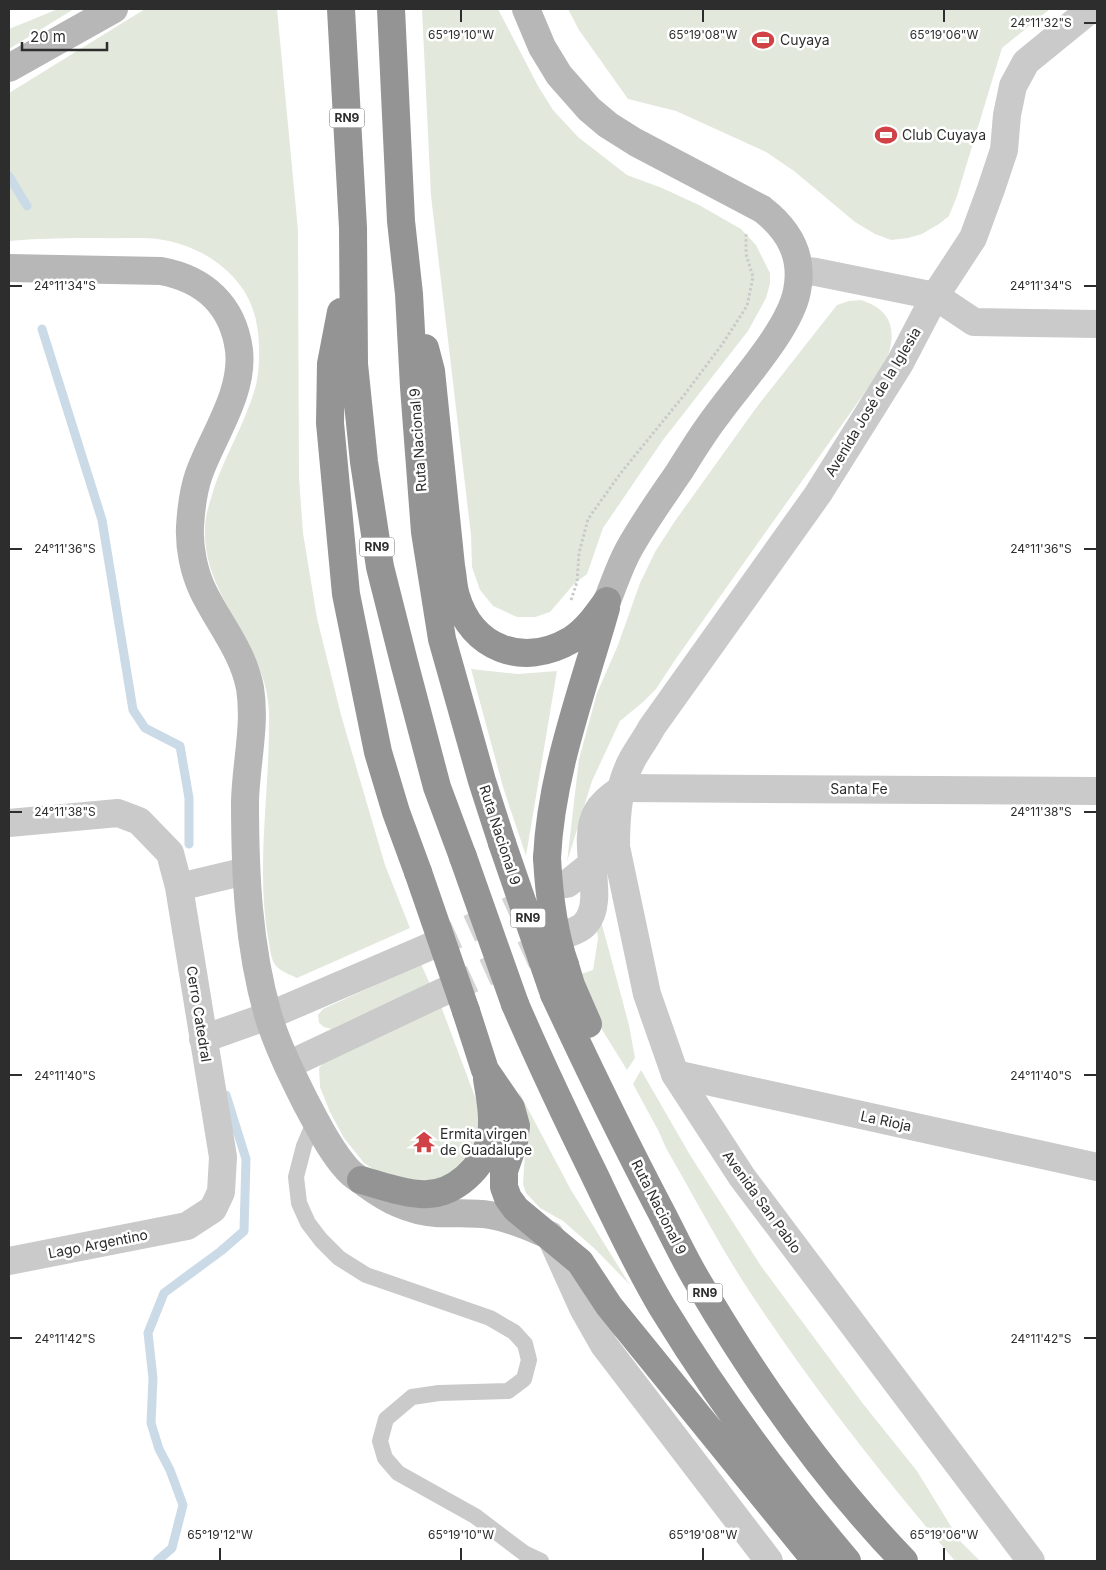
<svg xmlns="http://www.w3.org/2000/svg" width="1106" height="1570" viewBox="0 0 1106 1570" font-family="Inter,sans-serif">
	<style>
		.green { fill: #e2e9dc }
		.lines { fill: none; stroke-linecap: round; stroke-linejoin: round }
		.stream { stroke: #cadae7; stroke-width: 9 }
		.tertiary-tunnel { stroke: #d5d5d5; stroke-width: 28; stroke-dasharray: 28 14; stroke-linecap: butt }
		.path { stroke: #cacaca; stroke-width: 3; stroke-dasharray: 2.5 2.5; stroke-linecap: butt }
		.service { stroke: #cacaca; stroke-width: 16 }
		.minor { stroke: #cacaca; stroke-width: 28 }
		.tertiary { stroke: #cacaca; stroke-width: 28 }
		.secondary { stroke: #b7b7b7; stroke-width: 28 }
		.motorway { stroke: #949494; stroke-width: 28 }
		.motorway-bridge { stroke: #949494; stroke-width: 28 }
		.ticks { fill: none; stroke: #2d2d2d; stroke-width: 2 }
		.labels { text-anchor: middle; stroke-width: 5; stroke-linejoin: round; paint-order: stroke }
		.shield { fill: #fff; stroke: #6c6c6c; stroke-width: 1 }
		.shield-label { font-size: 12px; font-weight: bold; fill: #2d2d2d }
		.poi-label { font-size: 14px; fill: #2d2d2d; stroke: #fff; text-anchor: start }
		.street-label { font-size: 14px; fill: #2d2d2d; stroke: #fff }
		.ticks-label { font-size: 12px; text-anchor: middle; fill: #2d2d2d; stroke: #fff; stroke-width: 5; stroke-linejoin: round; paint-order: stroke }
	</style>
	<rect width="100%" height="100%" fill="#fff"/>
	<path class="green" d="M58,9h16l-65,40v-20z
		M145,9h132l21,221 1,247 4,56 14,85 24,97 44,150 25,63 -113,50c-6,-3 -17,-7 -21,-12 -5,-6 -6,-17 -7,-23 -14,-75 1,-151 0,-227 0,-72 -67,-117 -64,-188 0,-14 6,-29 10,-43 12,-33 32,-66 41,-100 4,-16 4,-43 1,-59 -7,-49 -53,-81 -100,-87 -18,-2 -37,0 -55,-1 -31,0 -62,0 -93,3v-148z
		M422,9h76l40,77 15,24 25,27 49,38 35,13 37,17 42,24 15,16 14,28v11l-4,14 -18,33 -85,109 -60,88 -16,46 -13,10 -24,28 -15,5h-18l-24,-11 -13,-16 -8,-23 -1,-32 -40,-339z
		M568,9h482l-48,39 -45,148 -8,20 -10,8 -17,10 -14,4 -17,2 -16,-6 -20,-12 -61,-51 -28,-19 -90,-41 -48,-12 -49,-69z
		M861,300c34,11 36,34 24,64l-210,296 -19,29 -13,13 -23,19 -28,60 -25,81 12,-103 18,-66 21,-48 22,-62 15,-31 20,-31 81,-113 81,-103 12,-4z
		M471,669l47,5 39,-3 -31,185 -23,-69z
		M595,917h5l29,108 6,33 -8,12 -26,-42 -23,-53 15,-5 5,-31z
		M421,964l9,20 -99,45 -7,-2 -5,-4 -1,-8 5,-6z
		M441,1006l40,107 -2,38 -25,26 -39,6 -38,-11 -13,-9 -20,-25 -14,-26 -10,-25 -1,-19 9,-10z
		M641,1070l49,85 71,111 103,139 53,66 43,70 20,20h-25c-75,-88 -148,-181 -211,-278 -28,-44 -52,-90 -78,-135l-7,-16 -26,-48z
		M519,1092l52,98 59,95 -35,-36 -32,-28 -23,-13 -14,-15 -3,-9 3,-44 -2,-21z"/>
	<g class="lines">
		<path class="stream" d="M9,176l18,30
			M42,329l60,191 31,190 12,18 35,18 9,52v46
			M157,1561l15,-13 11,-43 -13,-35 -11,-21 -8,-26 2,-45 -5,-45 16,-40 57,-42 23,-20 2,-72 -20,-64"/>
		<path class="tertiary-tunnel" d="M431,946l115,-52
			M447,990l112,-51"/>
		<path class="path" d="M571,600l6,-18 2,-29 9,-34 32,-45 65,-80 38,-51 24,-37 6,-29 -7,-23v-21"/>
		<path class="service" d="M315,1120l-11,26 -8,31 3,26 9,20 13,17 18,18 27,17 124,43 24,14 11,12 4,16 -5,19 -16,12 -69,2 -27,4 -26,22 -6,22 5,17 13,15 77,43 49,37 17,8"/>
		<path class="minor" d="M799,270l17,2 119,24 39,26 123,2
			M622,788l475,3
			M9,823l109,-10 21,8 31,32 9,34 44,270 -2,35 -8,17 -26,17 -178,35
			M179,887l67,-16
			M203,1039l65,-23
			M675,1074l422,93"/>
		<path class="tertiary" d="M567,884l25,-20
			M572,932c4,-2 10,-4 13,-8 23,-24 -6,-81 12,-112 5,-10 17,-17 25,-24
			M268,1016l163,-70
			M288,1065l159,-75
			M550,1235l33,73 21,37 165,216
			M1031,1561l-289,-384 -67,-103 -28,-80 -31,-147c0,-31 2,-62 17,-89 6,-10 13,-20 19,-31l166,-233 82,-131 35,-67 38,-58 18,-49 13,-39 3,-35 6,-29 13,-24 65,-53"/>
		<path class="secondary" d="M526,9l16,38 17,28 30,34 19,16 27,17 127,67c27,21 42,47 35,82 -7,38 -57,92 -80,124 -14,18 -26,38 -38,57 -17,25 -35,50 -50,77 -9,16 -15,35 -22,52
			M9,68l105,-59
			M9,268l152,3c43,8 72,34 78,79 5,43 -26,85 -40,124 -6,17 -8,35 -9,53 -1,21 4,45 13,64 16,33 40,60 47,97 6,37 -4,75 -5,113 0,72 3,144 23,214 9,30 24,60 38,88 12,22 24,47 41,66 5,6 12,10 19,15 22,16 43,27 70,29 19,1 36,-1 54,2 18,3 35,10 51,17"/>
		<path class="motorway" d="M341,9l12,219 1,136 10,98 16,105 24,95 33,125 26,70
			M391,9l10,212 8,73 5,93 11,145 17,107 40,142 20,62
			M341,312l-10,52 -1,59 16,171 32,158 18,60 22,60
			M425,348l6,23 20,195c2,10 2,21 5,30 16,53 67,72 115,44 15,-9 26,-25 36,-39
			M547,858c4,-86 36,-168 59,-250
			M565,965l6,20 17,39
			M554,994c33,71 67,141 103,210 14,26 26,53 41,78 58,99 126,196 206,279
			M515,1004c25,58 52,115 80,172 21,44 42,89 67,131 55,90 117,174 185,254
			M466,1011l19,59 26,38 5,18 -2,16 -10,29v16l4,11 8,11 64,53 29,44 207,255
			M361,1180c19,5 39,13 59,14 34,3 64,-27 71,-58 3,-19 -1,-39 -4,-57"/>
		<path class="motorway-bridge" d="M502,843l52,151
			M463,857l52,147
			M547,858c2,36 6,73 18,107
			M418,872l48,139"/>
	</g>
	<path class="ticks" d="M461,10v12M703,10v12M944,10v12M1084,23h12M10,286h12M1084,286h12M10,549h12M1084,549h12M10,812h12M1084,812h12M10,1075h12M1084,1075h12M10,1338h12M1084,1338h12M220,1548v12M461,1548v12M703,1548v12M944,1548v12"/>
	<defs>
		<g id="stadium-bare" transform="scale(1.725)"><path d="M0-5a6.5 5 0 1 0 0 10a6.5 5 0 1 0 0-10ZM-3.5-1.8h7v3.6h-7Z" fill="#d14246" stroke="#fff" stroke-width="2.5" paint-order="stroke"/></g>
		<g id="temple-bare" transform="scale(1.725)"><path d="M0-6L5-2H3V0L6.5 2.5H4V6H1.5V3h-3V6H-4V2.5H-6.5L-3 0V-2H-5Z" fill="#d14246" stroke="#fff" stroke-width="2.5" paint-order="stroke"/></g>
	</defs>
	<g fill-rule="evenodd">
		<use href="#stadium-bare" x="763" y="40"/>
		<use href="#stadium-bare" x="886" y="135"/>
		<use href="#temple-bare" x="424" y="1142"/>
	</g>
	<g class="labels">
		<g class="shield">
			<rect x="329.5" y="108.5" width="35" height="19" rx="4"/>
			<rect x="359.5" y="537.5" width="35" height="19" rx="4"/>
			<rect x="510.5" y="908.5" width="35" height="19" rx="4"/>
			<rect x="687.5" y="1283.5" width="35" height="19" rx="4"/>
		</g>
		<g class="shield-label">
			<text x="347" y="122">RN9</text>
			<text x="377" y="551">RN9</text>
			<text x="528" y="922">RN9</text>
			<text x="705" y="1297">RN9</text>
		</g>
		<g class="poi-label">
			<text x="780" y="45">Cuyaya</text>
			<text x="902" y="140">Club Cuyaya</text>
			<text x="440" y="1139">Ermita virgen<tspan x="440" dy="16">de Guadalupe</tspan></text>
		</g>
		<g class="street-label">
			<text transform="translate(873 402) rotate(-59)" y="5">Avenida José de la Iglesia</text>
			<text transform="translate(418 440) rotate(-94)" y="5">Ruta Nacional 9</text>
			<text x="859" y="794">Santa Fe</text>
			<text transform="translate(500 835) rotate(72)" y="5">Ruta Nacional 9</text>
			<text transform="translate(199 1014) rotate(81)" y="5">Cerro Catedral</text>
			<text transform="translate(886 1121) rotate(12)" y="5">La Rioja</text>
			<text transform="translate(762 1202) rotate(54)" y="5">Avenida San Pablo</text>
			<text transform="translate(659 1207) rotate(63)" y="5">Ruta Nacional 9</text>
			<text transform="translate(98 1244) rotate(-11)" y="5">Lago Argentino</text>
		</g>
	</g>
	<g class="ticks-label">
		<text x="1041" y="27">24°11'32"S</text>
		<text x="461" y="39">65°19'10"W</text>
		<text x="703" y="39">65°19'08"W</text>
		<text x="944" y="39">65°19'06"W</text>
		<text x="65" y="290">24°11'34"S</text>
		<text x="1041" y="290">24°11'34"S</text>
		<text x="65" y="553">24°11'36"S</text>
		<text x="1041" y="553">24°11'36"S</text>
		<text x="65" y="816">24°11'38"S</text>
		<text x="1041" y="816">24°11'38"S</text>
		<text x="65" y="1080">24°11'40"S</text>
		<text x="1041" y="1080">24°11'40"S</text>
		<text x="65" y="1343">24°11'42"S</text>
		<text x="1041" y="1343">24°11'42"S</text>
		<text x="220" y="1539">65°19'12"W</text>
		<text x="461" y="1539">65°19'10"W</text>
		<text x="703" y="1539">65°19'08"W</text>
		<text x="944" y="1539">65°19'06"W</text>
	</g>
	<rect width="1106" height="1570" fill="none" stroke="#2d2d2d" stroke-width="20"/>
	<path d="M22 42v8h85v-8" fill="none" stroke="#2d2d2d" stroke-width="2.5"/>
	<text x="30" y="42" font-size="15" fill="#2d2d2d" stroke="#ffffff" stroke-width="4" paint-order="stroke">20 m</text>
</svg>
